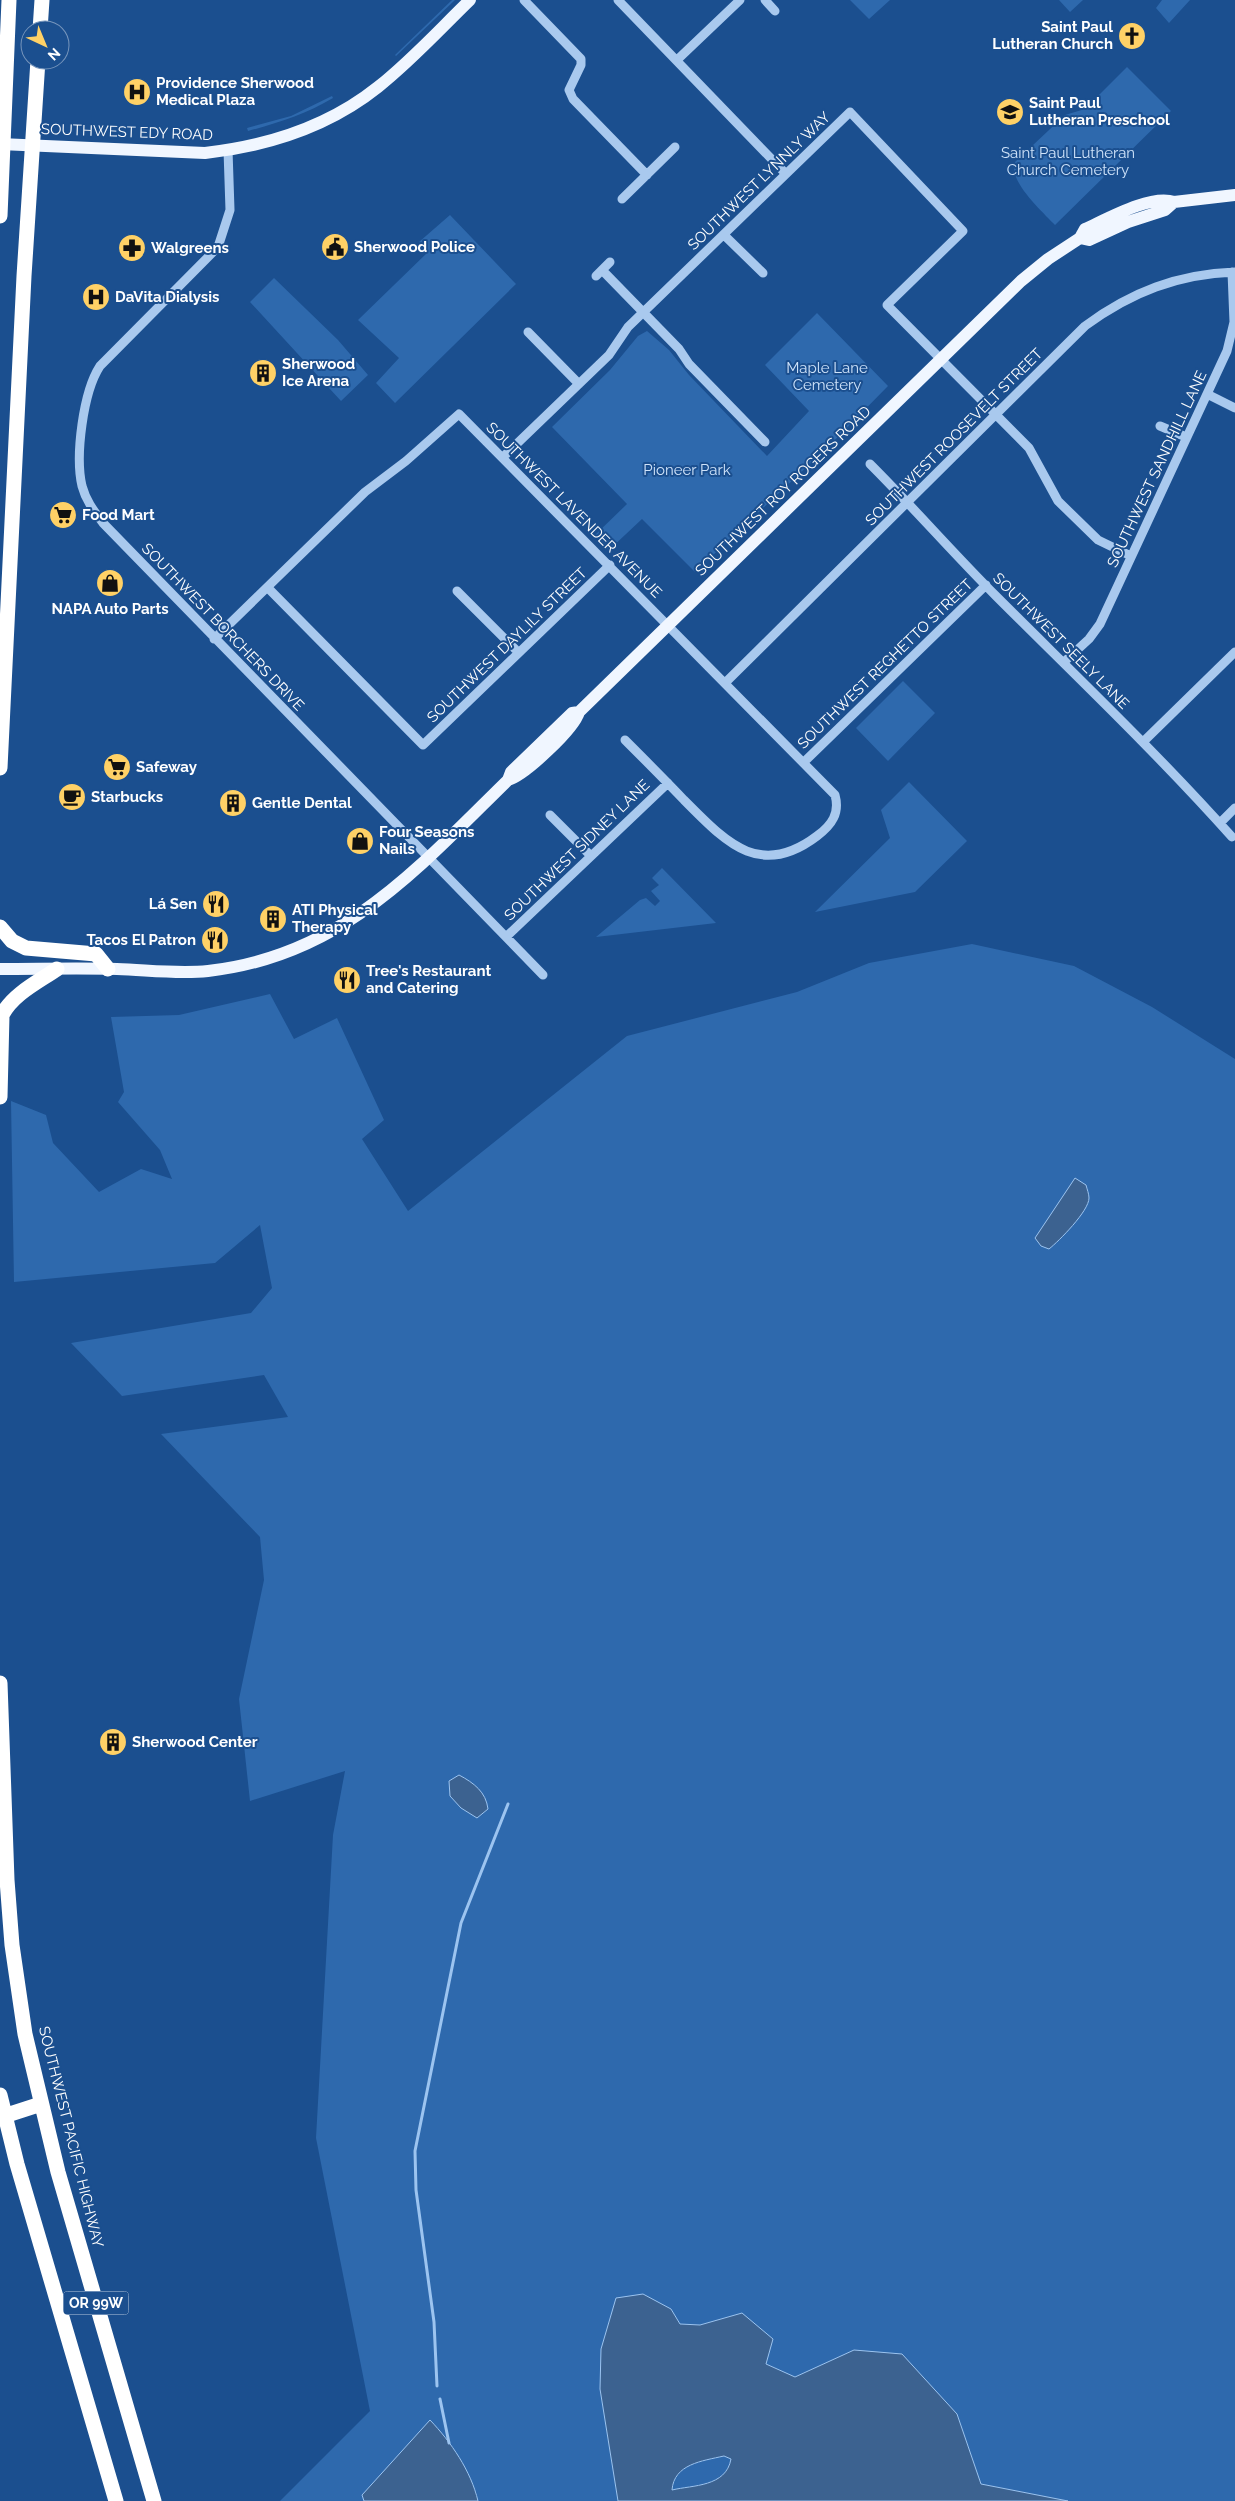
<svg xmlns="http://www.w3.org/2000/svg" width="1235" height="2501" viewBox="0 0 1235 2501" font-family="Raleway,sans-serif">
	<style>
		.green { fill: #2e69ad }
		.water { fill: #3c6290; stroke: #9cc4f0; fill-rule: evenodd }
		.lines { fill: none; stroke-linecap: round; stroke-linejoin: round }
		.stream { stroke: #9cc4f0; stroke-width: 3 }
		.minor { stroke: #a9c9ee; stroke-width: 9 }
		.major { stroke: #f0f6ff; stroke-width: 12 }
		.highway { stroke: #fff; stroke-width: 15 }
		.labels { text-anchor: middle; stroke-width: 4; stroke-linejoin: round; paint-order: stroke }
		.shield { fill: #1b4f8f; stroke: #bbcadd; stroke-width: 1 }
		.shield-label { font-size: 14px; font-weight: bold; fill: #fff }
		.poi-label { font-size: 15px; font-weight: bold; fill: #fff; stroke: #1b4f8f; text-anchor: start }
		.street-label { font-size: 15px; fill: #fff; stroke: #1b4f8f }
		.park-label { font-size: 15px; fill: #cfe3fa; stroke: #1b4f8f }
	</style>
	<rect width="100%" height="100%" fill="#1b4f8f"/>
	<path class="green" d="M452,0h3l-59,56 -1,-1z
		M850,0h40l-21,19z
		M1059,0h24l-13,12z
		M1162,0h28l-21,23 -13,-15z
		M1127,67l44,44 -116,114c-12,-13 -48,-45 -40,-63l50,-47 20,-6z
		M332,96l1,2c-27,16 -55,25 -85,33l-1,-3 44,-12z
		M450,215l66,69 -121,119 -19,-20 23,-25 -41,-38 70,-68 -9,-10z
		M274,278l64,62 30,35 -27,26 -91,-99z
		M817,313l71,73 -59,60 -134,126 -53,-53 -33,31 -15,-14 33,-32 -75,-77 58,-57 28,-34 9,-5 22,19 20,25 78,81 42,-45 -44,-46z
		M903,681l32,32 -47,48 -32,-33z
		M909,782l58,59 -52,51 -100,20 75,-74 -9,-28z
		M662,868l54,55 -120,14 44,-37 6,-2 9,8 5,-5 -9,-10 8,-6 -7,-7z
		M972,944l102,22 78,41 83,52v1442h-167l-87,-17 -24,-70 -103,-64 -59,27 -29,-13 -24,-51 -42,12 -20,-1 -9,-15 -71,80 18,112h-140l-2,-10 -114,4 2,6h-84l90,-90 -54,-273 17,-303 12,-64 -95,30 -11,-102 25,-119 -4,-43 -99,-103 127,-17 -24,-42 -142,21 -51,-53 180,-30 21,-25 -12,-63 -45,38 -201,19 -3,-181 35,14 7,28 46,49 42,-23 31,10 -12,-29 -42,-48 6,-10 -13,-75 68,-2 91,-21 24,45 43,-21 47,102 -22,19 46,72 219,-175 170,-44 72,-29z
		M724,2456l7,3c-6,29 -37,24 -59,32 3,-28 29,-29 52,-35z"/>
	<path class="water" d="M1075,1178l11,7c1,4 3,9 3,13 0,13 -30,43 -40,51l-8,-3 -6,-8z
		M459,1775c15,8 27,17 29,34l-11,9 -16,-10 -11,-12 -1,-15z
		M643,2294l28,15 9,15 20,1 42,-12 31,26 -7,25 29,13 59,-27 48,4 55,60 24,70 87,17h-450l-18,-112 1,-40 15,-51zM724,2456l7,3c-5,28 -38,26 -59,31 2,-26 30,-29 52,-34z
		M430,2420c21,22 41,51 48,81h-114l-2,-6z"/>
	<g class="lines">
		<path class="stream" d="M437,2386l-3,-64 -18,-132 -1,-39 46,-228 47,-119
			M440,2399l9,44"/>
		<path class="minor" d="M524,0l57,59v6l-12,25 4,9 74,76
			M618,0l168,174
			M765,0l10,11
			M677,60l63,-60
			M228,150l2,60 -12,37 -118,119c-17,26 -25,90 -18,120 4,15 12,25 21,37l440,452
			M622,199l53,-52
			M724,235l39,38
			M602,270l77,79 10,15 76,78
			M596,276l14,-14
			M528,332l51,52
			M1207,394l28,14
			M1160,426l26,11
			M503,457l106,-102 19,-28 222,-215 113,119 -76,74 142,143 29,53 40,39 33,16
			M870,464c43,43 83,89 126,132 79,79 161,157 236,241
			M268,588l155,157 187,-180
			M457,591l61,61
			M214,639l151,-147 41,-31 53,-47 376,381c5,18 -3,30 -18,41 -58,44 -92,5 -133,-36 -19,-20 -39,-40 -59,-60
			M1064,662l25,-23 11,-15 127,-273 7,-29 -2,-50
			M726,682l359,-356c46,-34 93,-52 150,-54
			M1143,742l92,-90
			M804,762l182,-177
			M550,815l40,40
			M1220,823l15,-15
			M506,937l162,-154"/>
		<path class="major" d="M0,144l205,9c62,-7 123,-26 173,-66 33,-26 62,-58 92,-87
			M1080,238l9,2 39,-18 37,-12 9,-8 61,-7
			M508,780c17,-5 66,-51 71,-68l442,-431 27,-22 32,-21 5,-9c22,-10 66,-35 89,-27
			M0,969c39,0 78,-1 117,0 31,1 60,5 91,2 134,-15 209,-102 300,-191l3,-8 61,-59 7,-1"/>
		<path class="highway" d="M40,30l2,-30
			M0,216l9,-216
			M0,768l24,-492 14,-216
			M0,927l12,14 14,7 70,6 12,15
			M0,1097l2,-82c11,-21 36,-33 55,-46
			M0,1683l7,197 5,65 13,89 33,138 96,329
			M0,2095l17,69 99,337
			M4,2116l37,-12"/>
	</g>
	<defs>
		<g id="church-disc" transform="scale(1.4375)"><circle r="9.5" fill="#ffd166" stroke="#1b4f8f"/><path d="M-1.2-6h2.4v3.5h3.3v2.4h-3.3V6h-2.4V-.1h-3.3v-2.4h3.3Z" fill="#111"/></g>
		<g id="hospital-disc" transform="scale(1.4375)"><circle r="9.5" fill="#ffd166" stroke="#1b4f8f"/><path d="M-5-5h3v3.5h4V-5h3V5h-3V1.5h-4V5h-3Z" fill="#111"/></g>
		<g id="school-disc" transform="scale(1.4375)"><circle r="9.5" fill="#ffd166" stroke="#1b4f8f"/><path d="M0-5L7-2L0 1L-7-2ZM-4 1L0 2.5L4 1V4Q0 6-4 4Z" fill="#111"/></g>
		<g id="civic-disc" transform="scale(1.4375)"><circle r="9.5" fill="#ffd166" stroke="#1b4f8f"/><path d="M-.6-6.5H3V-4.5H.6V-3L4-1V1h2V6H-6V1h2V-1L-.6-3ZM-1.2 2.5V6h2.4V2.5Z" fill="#111"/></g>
		<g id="pharmacy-disc" transform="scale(1.4375)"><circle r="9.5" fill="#ffd166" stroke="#1b4f8f"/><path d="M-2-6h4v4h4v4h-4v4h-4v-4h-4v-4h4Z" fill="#111"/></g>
		<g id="building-disc" transform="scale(1.4375)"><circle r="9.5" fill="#ffd166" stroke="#1b4f8f"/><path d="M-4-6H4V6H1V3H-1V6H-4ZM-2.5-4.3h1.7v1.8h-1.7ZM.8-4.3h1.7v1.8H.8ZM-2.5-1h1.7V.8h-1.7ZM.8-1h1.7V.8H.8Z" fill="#111"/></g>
		<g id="supermarket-disc" transform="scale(1.4375)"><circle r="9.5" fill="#ffd166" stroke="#1b4f8f"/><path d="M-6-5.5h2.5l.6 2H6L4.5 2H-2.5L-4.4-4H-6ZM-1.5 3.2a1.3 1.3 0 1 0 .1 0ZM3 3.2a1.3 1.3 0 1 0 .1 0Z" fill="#111"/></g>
		<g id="shop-disc" transform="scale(1.4375)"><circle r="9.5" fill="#ffd166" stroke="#1b4f8f"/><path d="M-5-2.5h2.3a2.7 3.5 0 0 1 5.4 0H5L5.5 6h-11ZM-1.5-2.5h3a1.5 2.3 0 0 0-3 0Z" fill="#111"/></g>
		<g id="cafe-disc" transform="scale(1.4375)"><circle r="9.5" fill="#ffd166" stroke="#1b4f8f"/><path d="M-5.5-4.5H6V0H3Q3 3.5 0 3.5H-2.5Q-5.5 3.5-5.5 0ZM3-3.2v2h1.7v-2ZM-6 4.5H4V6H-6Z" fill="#111"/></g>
		<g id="restaurant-disc" transform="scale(1.4375)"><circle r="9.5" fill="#ffd166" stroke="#1b4f8f"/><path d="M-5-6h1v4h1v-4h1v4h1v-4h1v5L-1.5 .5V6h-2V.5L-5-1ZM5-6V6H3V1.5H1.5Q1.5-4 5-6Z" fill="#111"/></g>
	</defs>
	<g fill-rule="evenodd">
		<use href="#church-disc" x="1132" y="36"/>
		<use href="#hospital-disc" x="137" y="92"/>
		<use href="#school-disc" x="1010" y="112"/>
		<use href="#civic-disc" x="335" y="247"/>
		<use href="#pharmacy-disc" x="132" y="248"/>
		<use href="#hospital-disc" x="96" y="297"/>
		<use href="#building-disc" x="263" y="373"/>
		<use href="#supermarket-disc" x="63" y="515"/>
		<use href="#shop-disc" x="110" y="583"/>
		<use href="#supermarket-disc" x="117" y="767"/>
		<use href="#cafe-disc" x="72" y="797"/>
		<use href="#building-disc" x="233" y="803"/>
		<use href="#shop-disc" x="360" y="841"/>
		<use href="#restaurant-disc" x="216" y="904"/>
		<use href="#building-disc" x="273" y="919"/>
		<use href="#restaurant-disc" x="215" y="940"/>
		<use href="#restaurant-disc" x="347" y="980"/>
		<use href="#building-disc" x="113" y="1742"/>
	</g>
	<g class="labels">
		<rect class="shield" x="63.5" y="2291.5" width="65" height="23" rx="4"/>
		<g class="shield-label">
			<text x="96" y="2308">OR 99W</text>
		</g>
		<g class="poi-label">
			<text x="1113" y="32" text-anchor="end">Saint Paul<tspan x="1113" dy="17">Lutheran Church</tspan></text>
			<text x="156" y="88">Providence Sherwood<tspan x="156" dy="17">Medical Plaza</tspan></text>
			<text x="1029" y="108">Saint Paul<tspan x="1029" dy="17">Lutheran Preschool</tspan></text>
			<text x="354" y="252">Sherwood Police</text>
			<text x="151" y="253">Walgreens</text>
			<text x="115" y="302">DaVita Dialysis</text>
			<text x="282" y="369">Sherwood<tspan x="282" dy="17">Ice Arena</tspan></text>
			<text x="82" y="520">Food Mart</text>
			<text x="110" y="614" text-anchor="middle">NAPA Auto Parts</text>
			<text x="136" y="772">Safeway</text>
			<text x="91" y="802">Starbucks</text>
			<text x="252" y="808">Gentle Dental</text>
			<text x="379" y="837">Four Seasons<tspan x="379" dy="17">Nails</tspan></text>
			<text x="197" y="909" text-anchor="end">Lá Sen</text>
			<text x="292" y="915">ATI Physical<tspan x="292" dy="17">Therapy</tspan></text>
			<text x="196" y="945" text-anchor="end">Tacos El Patron</text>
			<text x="366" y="976">Tree's Restaurant<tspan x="366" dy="17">and Catering</tspan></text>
			<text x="132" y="1747">Sherwood Center</text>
		</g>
		<g class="street-label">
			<text transform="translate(127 132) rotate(2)" y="5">SOUTHWEST EDY ROAD</text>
			<text transform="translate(759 181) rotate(-44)" y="5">SOUTHWEST LYNNLY WAY</text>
			<text transform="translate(954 437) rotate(-45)" y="5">SOUTHWEST ROOSEVELT STREET</text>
			<text transform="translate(1157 469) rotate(-65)" y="5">SOUTHWEST SANDHILL LANE</text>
			<text transform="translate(783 491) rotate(-44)" y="5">SOUTHWEST ROY ROGERS ROAD</text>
			<text transform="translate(574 510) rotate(45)" y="5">SOUTHWEST LAVENDER AVENUE</text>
			<text transform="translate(223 627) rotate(46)" y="5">SOUTHWEST BORCHERS DRIVE</text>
			<text transform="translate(1061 641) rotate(45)" y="5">SOUTHWEST SEELY LANE</text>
			<text transform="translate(507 645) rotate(-44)" y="5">SOUTHWEST DAYLILY STREET</text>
			<text transform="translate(885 664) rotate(-44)" y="5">SOUTHWEST REGHETTO STREET</text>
			<text transform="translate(577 850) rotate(-44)" y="5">SOUTHWEST SIDNEY LANE</text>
			<text transform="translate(71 2137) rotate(76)" y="5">SOUTHWEST PACIFIC HIGHWAY</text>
		</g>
		<g class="park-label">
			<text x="1068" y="158">Saint Paul Lutheran<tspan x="1068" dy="17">Church Cemetery</tspan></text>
			<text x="827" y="373">Maple Lane<tspan x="827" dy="17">Cemetery</tspan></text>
			<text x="687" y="475">Pioneer Park</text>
		</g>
	</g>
	<g transform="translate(45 45) rotate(136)"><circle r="24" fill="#1b4f8f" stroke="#7695bc"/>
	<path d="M0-4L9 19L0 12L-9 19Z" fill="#ffd166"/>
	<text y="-8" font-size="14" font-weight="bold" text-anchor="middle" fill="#ffffff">N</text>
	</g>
</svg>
